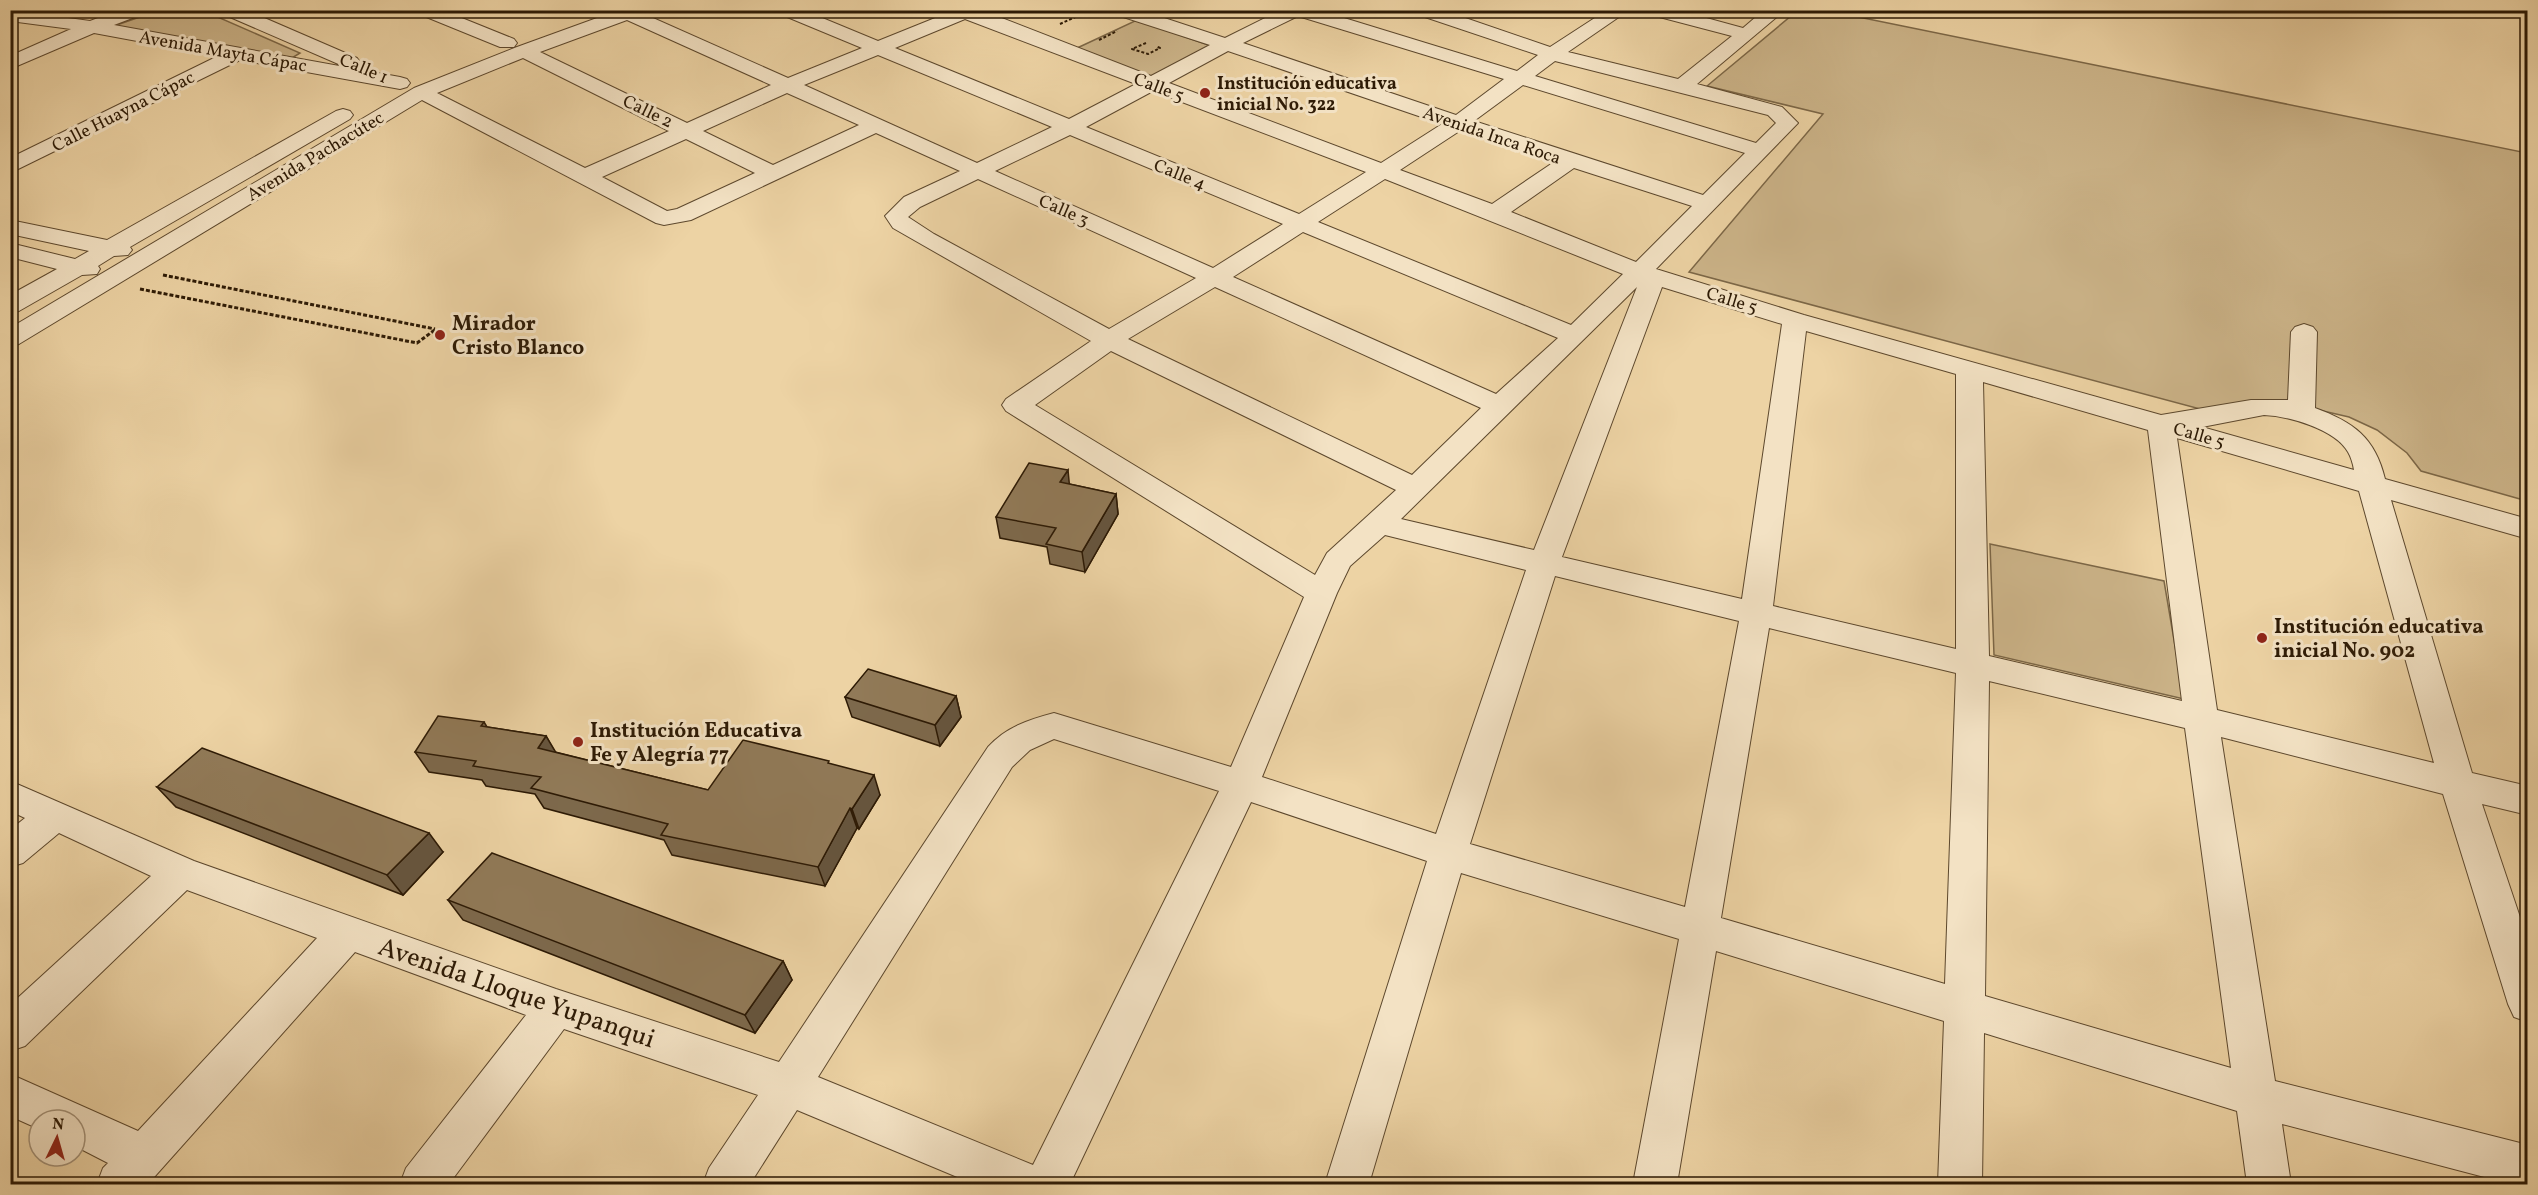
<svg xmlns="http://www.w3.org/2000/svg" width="2538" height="1195" viewBox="0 0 2538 1195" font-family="Vollkorn,serif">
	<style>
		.green { fill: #ccb489; stroke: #7c6747; stroke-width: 1.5 }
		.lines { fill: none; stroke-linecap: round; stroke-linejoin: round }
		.minor-casing { stroke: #5d482d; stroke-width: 2 }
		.path-far1 { stroke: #2d1a05; stroke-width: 2; stroke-dasharray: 3 2; stroke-linecap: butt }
		.path { stroke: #2d1a05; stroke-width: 3; stroke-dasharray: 4 2; stroke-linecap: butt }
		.minor { fill: #f3e2c4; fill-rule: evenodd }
		.wall { fill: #7d694c; stroke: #2d1a05; stroke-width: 1.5 }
		.shaded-wall { fill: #66553e; stroke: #2d1a05; stroke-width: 1.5 }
		.building { fill: #917a58; stroke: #2d1a05; stroke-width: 1.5 }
		.poi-dot { fill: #8f2418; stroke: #f3e2c4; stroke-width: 2 }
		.labels { text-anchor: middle; stroke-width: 6; stroke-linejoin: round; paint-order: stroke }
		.far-street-label { font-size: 18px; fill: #2d1a05; stroke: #f3e2c4 }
		.far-poi-label { font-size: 18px; font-weight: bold; fill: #2d1a05; stroke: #f3e2c4; text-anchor: start }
		.poi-label { font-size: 21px; font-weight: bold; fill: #2d1a05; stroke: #f3e2c4; text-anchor: start }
		.near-street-label { font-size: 26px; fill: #2d1a05; stroke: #f3e2c4 }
	</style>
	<rect width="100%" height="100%" fill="#edd3a4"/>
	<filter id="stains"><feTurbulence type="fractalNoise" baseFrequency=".00333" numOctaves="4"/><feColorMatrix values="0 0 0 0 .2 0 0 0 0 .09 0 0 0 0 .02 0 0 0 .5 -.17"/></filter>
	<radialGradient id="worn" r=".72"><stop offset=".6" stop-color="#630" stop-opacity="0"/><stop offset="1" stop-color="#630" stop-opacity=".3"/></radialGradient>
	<path class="green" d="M157,11h47l96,42 -8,5 -181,-31z
		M1797,11h32l698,142v348l-106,-30 -14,-18 -30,-23 -28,-13 -56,-13 -78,9 -526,-141 134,-158 -116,-28z
		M1137,20l77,27 -58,31 -81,-29z
		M1990,544l174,37 20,118 -190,-44z"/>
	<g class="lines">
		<g class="minor-casing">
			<path id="minor" d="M10,10l80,11 29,-11h27l-3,4 -29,11 286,52 7,2 3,4 -3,4 -7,2 -160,-29 -230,113v-15l208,-102 -124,-23 -84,36v-13l61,-27 -61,-8z
				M220,10h26l111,48 3,4 -3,4h-14l-120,-52z
				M416,10h26l72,29 3,4 -3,4h-14l-81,-33z
				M619,10h28l-3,4 144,64 74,-30 -82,-34 -3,-4h26l75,31 72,-29 -1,-2h32l170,66 59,-31 -96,-31 -3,-4h29l85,28 56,-28h37l199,61 21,-16 -122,-41 -3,-4h29l108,37 57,-37h22l-61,42 110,27 54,-43 -84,-22 -3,-4h32l66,18 21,-18h21l-88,74 85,23 16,16 -142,146 148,46 357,100 90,-15h37l3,-68 4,-5 9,-3 9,3 4,5 -2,76c38,14 60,29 70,71l143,40v20l-137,-39 81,273 56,13v29l-46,-11 46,137v81l-14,-5 -6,-13 -65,-210 -222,-57 54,344 253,64v39h-17l-229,-60 9,60h-44l-10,-73 -253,-78 -2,151h-44l6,-163 -228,-70 -39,233h-44l46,-245 -218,-66 -92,311h-44l102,-323 -176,-59 -181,382h-96l-177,-74 -47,74h-47l6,-16 49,-73 -194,-66 -115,155h-49l6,-16 120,-153 -171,-63 -207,232h-51l6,-16 5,-5 -33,-17v-26h-36v9l-29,-13v-42l128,57 179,-193 -130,-48 -162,156 -15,5v-46l141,-129 -92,-43 -36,30 -13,4v-37l15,-12 -15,-7v-30l184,80 362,128 223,73 209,-315c18,-20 40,-27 66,-34l177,54 73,-170 -298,-186 -4,-6 4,-6 85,-58 -198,-113 -8,-12 19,-19 56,-26 -84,-38 -185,87 -27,5 -8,-2 -234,-123 -403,244 -9,3v-19l404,-240 103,-41zM1298,16l206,63 -48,36 -213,-72zM965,19l171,65 -67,35 -174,-71zM627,20l144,65 -84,38 -147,-71zM1228,51l214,73 -61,39 -212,-80zM878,55l174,72 -75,36 -173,-78zM523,58l146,73 -84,37 -148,-75zM1555,61l213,54 8,8 -20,20 -221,-67zM1523,85l222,68 -42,42 -229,-74zM1153,91l213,81 -67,42 -213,-87zM787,93l72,32 -86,40 -70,-34zM1461,130l93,32 -62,42 -92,-34zM1070,135l213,89 -70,44 -218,-97zM686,139l69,34 -78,36 -10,2 -65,-34zM1574,168l118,38 -56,56 -125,-50zM978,179l218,99 -87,51 -175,-95 -26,-17 12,-10zM1385,179l238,95 -52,51 -253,-103zM1303,232l255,106 -62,56 -263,-117zM1215,287l266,121 -69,67 -284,-136zM1637,287l-103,263 -133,-31zM1662,287l120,37 -40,275 -180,-42zM1806,331l150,43v275l-183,-43zM1111,351l285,139 -69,63 -12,22 -280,-170zM1983,382l165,48 34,271 -193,-45zM2264,415c24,1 71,14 84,37 3,5 5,12 6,18l-152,-43zM2177,438l182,53 75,272 -217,-53zM1385,535l141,35 -90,264 -174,-57 75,-184 13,-27zM1555,576l184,45 -54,286 -215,-63zM1769,628l187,45 -11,311 -224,-66zM1989,681l196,47 46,340 -246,-72zM1054,739l165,52 -186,374 -215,-88 194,-310 18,-17z
				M343,109l7,2 3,4 -3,4 -220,128 2,3 -4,5 -14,1 -16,10 2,3 -3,5 -15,1 -63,36 -9,2v-18l47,-26 -47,-12v-14l65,16 14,-8 -79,-17v-14l97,20 229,-129z"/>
		</g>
		<path class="path-far1" d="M1060,24l31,-14
			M1099,40l18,-9
			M1146,43l-14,6 16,5 12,-6 -4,-2"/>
		<path class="path" d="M163,275l272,54
			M140,289l277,54 19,-14"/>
		<use href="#minor" class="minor"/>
	</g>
	<path class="wall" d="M1069,484l47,10 2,20 -33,58 -35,-8 -3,-17 -47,-9 -4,-21z
		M956,696l5,21 -21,29 -88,-29 -7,-20z
		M484,722l3,5 59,9 9,16 153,38 122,-26 50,31 -21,34 -2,-1 -32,58 -153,-31 -8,-15 -120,-32 -9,-14 -49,-8 -4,-6 -53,-8 -14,-20z
		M157,787l286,65 -40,43 -227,-88z
		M448,900l335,61 9,19 -37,53 -292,-113z"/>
	<path class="shaded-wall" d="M1068,470l2,21 -10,-9z
		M1116,494l2,20 -33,58 -3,-20z
		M956,696l5,21 -21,29 -5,-21z
		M546,736l12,20 -20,-8z
		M874,775l6,20 -21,34 -7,-20z
		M850,808l7,20 -32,58 -7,-19z
		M429,833l14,19 -40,43 -16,-20z
		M783,961l9,19 -37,53 -10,-18z"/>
	<path class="building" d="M1029,463l39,7 -8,12 56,12 -34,58 -36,-8 10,-16 -60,-11z
		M868,669l88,27 -21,29 -90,-28z
		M438,716l46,6 -3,4 65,10 -8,12 170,42 35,-50 86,21 -1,2 46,12 -22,34 -2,-1 -32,59 -157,-32 7,-11 -137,-36 10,-11 -68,-11 3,-5 -61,-9z
		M202,748l227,85 -42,42 -230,-88z
		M492,853l291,108 -38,54 -297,-115z"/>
	<g class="poi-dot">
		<circle cx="1205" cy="93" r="6"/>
		<circle cx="440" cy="335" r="6"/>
		<circle cx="2262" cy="638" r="6"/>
		<circle cx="578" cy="742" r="6"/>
	</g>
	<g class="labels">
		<g class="far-street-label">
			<text transform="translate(223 51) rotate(10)" y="6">Avenida Mayta Cápac</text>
			<text transform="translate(364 68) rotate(23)" y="6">Calle 1</text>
			<text transform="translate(1159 87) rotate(21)" y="6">Calle 5</text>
			<text transform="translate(123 111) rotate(-27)" y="6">Calle Huayna Cápac</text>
			<text transform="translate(648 111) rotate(26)" y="6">Calle 2</text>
			<text transform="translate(1492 135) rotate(19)" y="6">Avenida Inca Roca</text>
			<text transform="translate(315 156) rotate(-31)" y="6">Avenida Pachacútec</text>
			<text transform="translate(1180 174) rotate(22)" y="6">Calle 4</text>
			<text transform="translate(1064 210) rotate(24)" y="6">Calle 3</text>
			<text transform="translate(1732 300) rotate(17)" y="6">Calle 5</text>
			<text transform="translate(2199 435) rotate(16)" y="6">Calle 5</text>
		</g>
		<g class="far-poi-label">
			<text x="1217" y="89">Institución educativa<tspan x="1217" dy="21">inicial No. 322</tspan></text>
		</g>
		<g class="poi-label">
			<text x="452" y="330">Mirador<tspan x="452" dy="24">Cristo Blanco</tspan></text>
			<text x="2274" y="633">Institución educativa<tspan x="2274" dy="24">inicial No. 902</tspan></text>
			<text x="590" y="737">Institución Educativa<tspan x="590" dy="24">Fe y Alegría 77</tspan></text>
		</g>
		<g class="near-street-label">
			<text transform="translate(517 992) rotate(19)" y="9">Avenida Lloque Yupanqui</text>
		</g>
	</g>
	<rect width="2538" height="1195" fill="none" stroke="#edd3a4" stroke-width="36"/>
	<rect x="12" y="12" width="2514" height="1171" fill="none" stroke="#2d1a05" stroke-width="3"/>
	<rect x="18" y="18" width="2502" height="1159" fill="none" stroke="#2d1a05" stroke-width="1.5"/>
	<g transform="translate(57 1138) rotate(5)"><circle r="28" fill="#f3e2c4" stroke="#a49278" stroke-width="1.5"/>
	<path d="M0-4.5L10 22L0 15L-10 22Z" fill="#8f2418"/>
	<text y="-9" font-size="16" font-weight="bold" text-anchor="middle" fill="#2d1a05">N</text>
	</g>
	<rect width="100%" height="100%" filter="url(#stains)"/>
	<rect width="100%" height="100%" fill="url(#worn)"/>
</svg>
